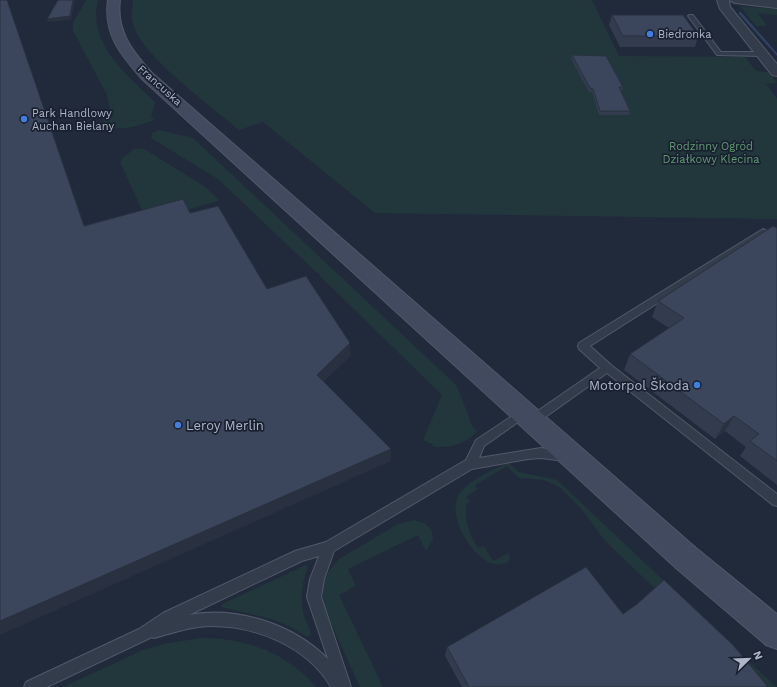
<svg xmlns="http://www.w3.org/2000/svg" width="777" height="687" viewBox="0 0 777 687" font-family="'Work Sans',sans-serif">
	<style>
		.green { fill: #22373c }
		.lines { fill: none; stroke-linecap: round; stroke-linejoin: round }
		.stream { fill: #304162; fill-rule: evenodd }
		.service-casing { stroke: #515969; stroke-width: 2 }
		.minor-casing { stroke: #515969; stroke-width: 2 }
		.tertiary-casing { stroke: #515969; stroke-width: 2 }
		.secondary-casing { stroke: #515969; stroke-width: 2 }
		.service { fill: #333c4b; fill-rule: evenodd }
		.minor { fill: #333c4b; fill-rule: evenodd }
		.tertiary { fill: #333c4b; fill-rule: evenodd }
		.secondary { fill: #414a5f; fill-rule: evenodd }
		.wall { fill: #333c4f }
		.shaded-wall { fill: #293140 }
		.building { fill: #3b465c; stroke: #293140 }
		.shop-dot { fill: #3f7fe0; stroke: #192130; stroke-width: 1.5 }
		.labels { text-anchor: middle; stroke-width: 3.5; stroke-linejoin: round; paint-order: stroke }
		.far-poi-label { font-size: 11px; fill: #aeb6c8; stroke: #192130; text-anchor: start }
		.far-street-label { font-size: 11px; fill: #aeb6c8; stroke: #192130 }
		.far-park-label { font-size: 11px; fill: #639b74; stroke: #192130 }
		.poi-label { font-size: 13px; fill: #aeb6c8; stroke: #192130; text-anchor: end }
	</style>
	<rect width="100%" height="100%" fill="#202a3b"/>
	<path class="green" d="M86,0h12c-11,43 29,76 57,102l-4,14 3,4c-14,5 -35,14 -49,3l-2,-4 11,-3 -4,-6 -3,-15 -34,-64v-8z
		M133,0h459l27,56 126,1 11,14 12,1 9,11 -11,1 11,15v120l-402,-6 -112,-91 -24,8c-26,-23 -98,-74 -106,-106 -2,-8 -1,-16 0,-24z
		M740,6l37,3v6l-19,-2 9,13h-11z
		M159,130l34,8 264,248 15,40 5,6c-12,12 -26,16 -43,15l-2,-3 -9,-4 19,-45 -121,-118 -1,-3 -4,-2 -98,-93 -67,-41 1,-5z
		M134,149h10l60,37 14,13v2l-71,20 -26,-57 1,-6z
		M506,464h4l9,8 38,8 219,207h-25l-27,-33 -119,-113 -22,-30 -22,-23 -17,-8 -25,-2 -12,-12 -32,19 3,4 -12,8 4,5 -4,3c-2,16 4,30 12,43l6,-2 9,15 16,-8 1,7c-25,21 -65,-39 -52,-64 6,-13 35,-27 48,-32z
		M414,520l10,3 8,7 1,10 -7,11 -8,-16 -70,34 8,17 -17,9 44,92h-23l-37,-81 -1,-19 6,-15 11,-13 59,-35z
		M306,565l2,3c-6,15 -8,28 -5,44 1,8 9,16 7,24h-4l-17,-10 -21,-8 -47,-11 1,-3z
		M202,638c44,0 85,15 114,49h-253l80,-37 25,-7z"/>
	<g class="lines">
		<path class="stream" d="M739,12h2l36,41v3l-38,-42z"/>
		<g class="service-casing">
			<path id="service" d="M689,15h4l28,37h40l3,2 -3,2 -44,-1 -29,-39z
				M763,229l14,7v6l-14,-6 -173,110 21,19 166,129v12l-4,-1 -166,-132 -70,50 -4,1 -4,-1 -2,-3 2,-3 71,-49 -21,-19 -1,-3 1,-3z
				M524,408l4,1 1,3 -1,3 -44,31 -5,12 62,-10 28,5 2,3 -2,3 -4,2 -24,-3 -13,1 -56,10 -138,82 -10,28 -3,18 30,90h-20c-24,-41 -75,-61 -120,-61 -19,0 -39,7 -57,12l-2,-1 -105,50h-23l2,-5 113,-53 24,-16 132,-62 31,-9 140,-82 10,-20zM319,556l-9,23 -3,18 21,62c-35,-35 -90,-53 -139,-44l113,-54z"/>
		</g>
		<g class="minor-casing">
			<path id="minor" d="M717,0h12l1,7 47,57v12l-5,-1 -52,-66z"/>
		</g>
		<g class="tertiary-casing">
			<path id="tertiary" d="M729,0h48v8l-42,-5z"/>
		</g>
		<g class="secondary-casing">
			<path id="secondary" d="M108,0h12c-4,31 12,51 32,73l544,475 81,66v35l-11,-4 -90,-77 -534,-489c-21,-24 -39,-45 -34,-79z"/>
		</g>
		<use href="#service" class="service"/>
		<use href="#minor" class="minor"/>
		<use href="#tertiary" class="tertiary"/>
		<use href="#secondary" class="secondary"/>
	</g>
	<path class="wall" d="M612,15l86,21 -3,11h-75l-11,-22z
		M572,55l51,32 -1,4h-1l9,20 -1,4h-30l-7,-23h-3l-18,-33z
		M777,228v257l-37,-29 6,-9 -21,-16 -10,8 -91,-69 6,-16 39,-26 -17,-11 6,-16z
		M623,614l145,73h-306l-17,-31 2,-9z"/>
	<path class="shaded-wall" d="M7,0l82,238 -5,-12z
		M73,0h2l-4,20 -23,2 -1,-3z
		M350,343l1,13 -33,31 -1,-12z
		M734,416l-9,15 -10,8 9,-15z
		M391,449v12l-391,174v-14z"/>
	<path class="building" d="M0,0h7l77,226 99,-27 7,14 28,-7 49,83 39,-13 44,67 -33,32 74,74 -391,172z
		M58,0h15l-3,16 -23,3z
		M612,15h71l15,21h-75z
		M572,55l34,1 17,31h-4l11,24h-30l-7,-22 -3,-1z
		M773,226l4,2v233l-27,-20 9,-7 -25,-18 -10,8 -94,-70 54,-36 -26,-17z
		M586,567l37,47 14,-10 27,-24 69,65 35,42h-299l-22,-40z"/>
	<g class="shop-dot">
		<circle cx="650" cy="34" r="4"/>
		<circle cx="24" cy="119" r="4"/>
		<circle cx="697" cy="385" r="4"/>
		<circle cx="178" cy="425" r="4"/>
	</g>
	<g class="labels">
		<g class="far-poi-label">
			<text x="658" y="38">Biedronka</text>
			<text x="32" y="117">Park Handlowy<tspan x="32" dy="13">Auchan Bielany</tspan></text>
		</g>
		<g class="far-street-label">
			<text transform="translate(160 85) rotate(42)" y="4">Francuska</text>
		</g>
		<g class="far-park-label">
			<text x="711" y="150">Rodzinny Ogród<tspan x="711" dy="13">Działkowy Klecina</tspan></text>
		</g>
		<g class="poi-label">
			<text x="689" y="390">Motorpol Škoda</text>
			<text x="186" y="430" text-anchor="start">Leroy Merlin</text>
		</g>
	</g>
	<g transform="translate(749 659) rotate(67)" stroke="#192130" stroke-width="3" paint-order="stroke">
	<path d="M0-3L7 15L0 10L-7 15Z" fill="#aeb6c8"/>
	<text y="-6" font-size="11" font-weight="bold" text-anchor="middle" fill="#aeb6c8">N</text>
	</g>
</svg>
